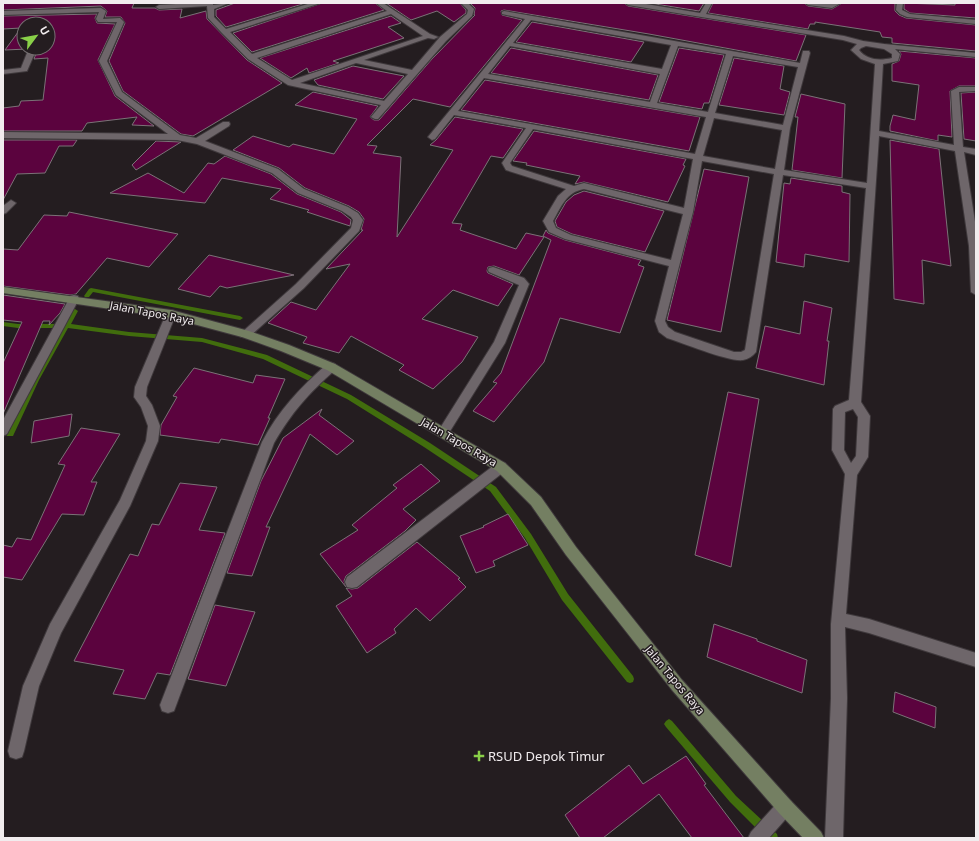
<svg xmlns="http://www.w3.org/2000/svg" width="979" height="841" viewBox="0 0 979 841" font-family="'Noto Sans',sans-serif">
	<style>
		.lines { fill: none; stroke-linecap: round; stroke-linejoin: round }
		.stream { fill: #416d0d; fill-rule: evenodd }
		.building { fill: #5b033e; stroke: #7b7277 }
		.street-casing { stroke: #3f393c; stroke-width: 2 }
		.secondary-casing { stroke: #3f393c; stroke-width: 2 }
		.street { fill: #6e666a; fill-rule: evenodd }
		.secondary { fill: #747f62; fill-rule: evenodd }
		.poi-dot { fill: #89cf48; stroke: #241d20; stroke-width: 1.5 }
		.labels { text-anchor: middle; stroke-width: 3; stroke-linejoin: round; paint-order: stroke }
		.street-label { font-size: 11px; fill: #f1ecee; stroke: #241d20 }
		.near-poi-label { font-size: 13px; fill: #f1ecee; stroke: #241d20; text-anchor: start }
	</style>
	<rect width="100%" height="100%" fill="#241d20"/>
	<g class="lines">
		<path class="stream" d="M91,288l149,28 3,2 -3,2 -147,-28 -4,5h-4l-1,-1 5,-7z
			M73,309h2l3,2 -7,13 58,8 73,6 65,17 84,40 79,48 66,44 35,47 37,60 65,82 1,3 -1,3 -3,1 -3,-1 -65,-82 -37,-62 -35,-47 -66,-44 -77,-48 -84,-40 -61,-17 -73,-6 -61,-8 -29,52 -26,56h-6l-1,-2 27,-54 29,-52h-44l-15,-2v-4l15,2h47z
			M669,719l3,2 64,75 41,38 1,4h-12l-36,-36 -64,-75 -2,-3 2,-3z"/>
	</g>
	<path class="building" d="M3,3h131l-2,5h23l4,2 23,-1 -2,9 26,-7 1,8 40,41 35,23 -89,53 -12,-2 -58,-43 -14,-30 16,-38 -4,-6h-16l2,-6 -6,-5 -98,4z
		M235,3h71l-80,24 -10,-11v-6z
		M322,3h53l9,7 -132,42 -19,-19z
		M386,3h74l6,7v3l-12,9 -17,-11 -26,9z
		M470,3h154l4,3 178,29 -10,26 -147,-27 -145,-24 -3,1 1,4 20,5 -72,87 -37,-8 -46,46 10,1 -4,7 28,4 -4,80 56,-87 -23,-5 6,-5 19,-23 68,12 -20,29 -12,-2 -39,67 10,1 -2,6 56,19 10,-16 18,4 -25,38 -25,-9 -6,1 -1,4 1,2 25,11 -15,22 -45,-16 -31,29 56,18 -16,25 -29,27 -34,-19 5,-5 -53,-29 -12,17 -36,-10 4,-6 -39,-14 23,-21 25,8 34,-46 -24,5 37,-39h-2l3,-11 -5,-7 -10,-6 -44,-18 -26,-20 -46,-18 20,-14 36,11 4,-3 41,10 23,-35 -62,-14 18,-13 65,14 -8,11 4,3h5l53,-61 43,-44h-1l1,-7z
		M649,3h55l-5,8z
		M713,3h91l4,3 24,3 10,-6h53v8l4,4 7,3 70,7v26l-84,-8v-5l-10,-1 -2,-5 -65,-10v2h-5l-2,5 -100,-16z
		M904,3l51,2v-2h21v15l-66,-5 -6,-4z
		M97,14l-2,4 2,5 18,1 -17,36 17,36 39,30 -22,-1 5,-8 -50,6 -5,8h-79v-23l16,-2 2,-5 22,-1 5,-42 -14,1 4,-11h10v-24h-24v24h3v1l-22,1 16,-22 -18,1v-13z
		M391,16l10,7 -13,4 16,11 -71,23 6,2 -30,10 -2,-5 -16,10 -31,-20z
		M532,22l112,20 -13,20 -115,-20z
		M511,48l136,25 11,2 -9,25 -158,-27z
		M679,48l45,7 -15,48h-5l-2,6 -43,-7z
		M899,51l77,7v28h-17l-9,5 2,46 -14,-2v6l-48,-10v-5l3,-11 22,5 4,-35 -27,-4v-17l7,-3 2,-7z
		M734,58l50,8 -4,23 10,3 -6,23 -65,-10z
		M353,66l51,10 -21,23 -65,-14 -4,-5z
		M485,80l215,37 -11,34 -228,-41z
		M976,92v49l-12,-2 -3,-46z
		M801,94l44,10 -3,74 -50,-8 6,-53h-3z
		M534,131l152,28 -3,6 2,1 -17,36 -84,-20 -9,2 5,-8 -54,-11 1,-2 -14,-2z
		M3,140h74l-4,6h-14l-14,27 -28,1 -14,26z
		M890,140l49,9 12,117 -29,-6 2,44 -30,-5z
		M156,141l25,1 -45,28 -4,-5z
		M225,156l46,18 26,20 44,18 10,8 -1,6 -43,-14 2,-2 -39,-11 11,-10 -59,-11 -17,25 -95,-10 38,-20 36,20 24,-30 6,1z
		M704,169l45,8 -28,155 -54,-12z
		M791,178l51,8v6l8,2 -1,68 -44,-8 -1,13 -28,-5 8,-79 6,1z
		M584,191l80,20 -19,41 -73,-18 -15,-7 -2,-6 11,-19 8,-7z
		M69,212l109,22 -29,33 -42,-9 -31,36 -6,1 -67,-9v-37l15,1 26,-35 23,1z
		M546,230l2,3 17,7 76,20 -3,5 6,2 -24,66 -60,-15 -16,44 -50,60 -21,-11 24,-28 -4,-1 8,-9 50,-133 -8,-4z
		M209,255l85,20 -67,13 -7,-2 -10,11 -32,-8z
		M3,295l62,9 -5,9 -11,12 1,-4h-7l-40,93v-51l19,-41 -19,-2z
		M804,301l28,7 -5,33h2l-5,44 -68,-17 9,-42 35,8z
		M194,368l59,15 3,-8 29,4 -17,39h2l-12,27 -37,-6 -2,4 -59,-8 1,-10 16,-28 -4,-1z
		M728,392l31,7 -28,168 -36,-12z
		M322,409l-3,6 35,26 -17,14 -27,-21 -44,93h4l-18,49 -25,-3 34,-92 22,-43z
		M72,414l-3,22 -38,7 3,-22z
		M81,428l39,6 -29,48h6l-13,33 -22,-1 -40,66 -19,-3v-32l9,2 5,-9 14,2 34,-75 -7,-1z
		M421,464l19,17 -37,28 13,11 -11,11 -59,45 -2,5 2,6 -26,-33 38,-24 -6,-5 45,-37 -4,-3z
		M180,483l37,4 -18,43 26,3 -55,142 -13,-2 -12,26 -32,-5 11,-24 -50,-9 56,-107 8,2 14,-32 7,1z
		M508,514l20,31 -35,16 2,5 -19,7 -16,-37 24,-9 -1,-1z
		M417,542l43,36 -2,1 8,8 -36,34 -14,-13 -22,21 2,4 -29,20 -31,-47 16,-10 -6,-8 6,1 6,-1z
		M215,605l40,7 -29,74 -38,-7z
		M714,624l43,15v2l50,19 -5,33 -95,-36z
		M895,692l41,15 -1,21 -42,-16z
		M686,756l20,28 -2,1 40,53h-52l-33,-44 -56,44h-23l-15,-23 64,-50 14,19z"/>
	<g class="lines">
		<g class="street-casing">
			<path id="street" d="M193,3h20v2l16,-2 -15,6v8l12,12 85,-26h10l-91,29 22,22 135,-43 -11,-8h7l47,31 8,3 -4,2 -6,-1 -64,22 48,10 28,-33 27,-23 1,-4 -7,-7h7l6,6 -2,7 -26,25 -68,78h-3l-4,-2 10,-12 -93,-20 -40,-26 -26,-26 -14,-15 -1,-12 -48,3 -3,-2 3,-2zM391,14l32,22 -131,44 -35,-22zM356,63l52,11 -24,27 -84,-18z
				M625,3h15l60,10 6,-10h6l-6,11 138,22 19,5 21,3 92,9v4l-81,-8 5,5 -2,7 -15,3 -4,67 75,14 -3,-54 8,-4h17v4l-17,1 4,55 13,2v6l-12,-3 12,76v67l-5,-3 -2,-46 -14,-95 -76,-15 -18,266 9,14 -2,41 -11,18 -11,139 23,5 107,34v14l-107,-34 -24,-6 2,71 -4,140h-18l6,-140v-74l14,-150 -13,-24 1,-41 2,-3 14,-6 17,-212 -83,-13 -27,177c-3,4 -8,7 -13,8 -14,2 -60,-17 -76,-22l-8,-6 -4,-11 14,-55 -104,-27 -16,-7 -6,-11 15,-25 8,-7 -60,-19 -4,-7 24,-35 -72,-13 -19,24 -3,1 -4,-3 97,-118 -23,-5v-2l2,-1 296,52 3,-12h6l1,2 -20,75 -6,42 83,13 8,-119 -14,-5 -10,-9 6,-6 -14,-4 -215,-35zM531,20l140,25 -9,24 -149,-26zM510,46l150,28 -10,28 -162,-28zM678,46l48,8 -18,58 -51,-9zM866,46l18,3 8,5v4c-13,3 -25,2 -33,-8l2,-2zM733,56l65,11 -15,58 -68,-12zM484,78l222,39 -11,37 -237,-43zM714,118l68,12 -7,39 -72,-13zM533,129l160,30 -9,49 -100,-25 -10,3 -62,-20 -2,-3zM702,161l72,13 -29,176 -4,2h-7l-59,-20 -7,-5 -3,-6 28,-109zM584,189l99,25 -12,46 -100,-25 -15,-7 -3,-7c8,-14 13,-29 31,-32zM853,409l5,8 -2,39 -5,7 -7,-13 1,-38z
				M805,3h36l-9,5 -24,-3z
				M897,3h6l-1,7 8,4 66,6v4l-69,-7 -7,-3 -4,-4z
				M101,8l5,3 -3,8 17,-1 4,4 -17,39 15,31 58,43 16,3 27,-16h6l1,2 -1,2 -24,15 73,28 26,20 44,18 10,6 5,7 -4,11 -55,57 -55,49h-8l-1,-3 56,-50 55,-56 2,-8 -2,-3 -9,-6 -44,-18 -26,-20 -75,-29 -20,-4 -174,-2v-6l165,2 -52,-39 -17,-34 18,-39h-19l-2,-3 3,-7 -96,3v-4z
				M29,48h8l-10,23 -24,3v-4l18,-2z
				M11,200l5,3 -10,10 -3,1v-8z
				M493,267l31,11 5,6 -24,59 -58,93 -4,2 -4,-2 -2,-3 57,-91 25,-57 -30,-13 -1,-2 1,-2z
				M74,295l4,1 1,3 -72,135 -4,2v-16l66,-121 1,-3z
				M171,310l4,1 1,3 -29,73 -1,9 6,9 8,21 -2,15 -28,65 -69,127 -22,53 -15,65 -2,6 -6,2 -6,-2 -2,-6 15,-65 27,-62 70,-124 26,-59 2,-15 -7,-19 -7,-10 1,-10 31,-73 1,-3z
				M331,363l4,1 2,3 -2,3c-27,24 -43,42 -61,73l-100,268 -6,2 -6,-2 -2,-6 102,-263c16,-31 39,-55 65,-78z
				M501,462l4,1 2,4 -2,4 -148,116 -5,1 -5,-1 -2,-5 2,-5 150,-114z
				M785,799l6,2 2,6 -2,6 -22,25h-21l3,-6 28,-31z"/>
		</g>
		<g class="secondary-casing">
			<path id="secondary" d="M3,287l168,23 78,21 40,14 46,19 170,99 36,34 35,50 106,133 109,121 30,31 3,6h-21l-24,-25 -107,-123 -106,-135 -35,-50 -34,-34 -170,-101 -46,-19 -39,-14 -71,-19 -168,-25z"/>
		</g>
		<use href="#street" class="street"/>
		<use href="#secondary" class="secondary"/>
	</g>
	<path class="poi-dot" d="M477 750h4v4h4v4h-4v4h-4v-4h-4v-4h4z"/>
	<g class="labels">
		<g class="street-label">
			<text transform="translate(152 313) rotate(11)" y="4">Jalan Tapos Raya</text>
			<text transform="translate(459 442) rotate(30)" y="4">Jalan Tapos Raya</text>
			<text transform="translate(675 680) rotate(50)" y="4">Jalan Tapos Raya</text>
		</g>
		<g class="near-poi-label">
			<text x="488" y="761">RSUD Depok Timur</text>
		</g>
	</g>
	<rect width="979" height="841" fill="none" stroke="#f1ecee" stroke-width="8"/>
	<g transform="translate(36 36) rotate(58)"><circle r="19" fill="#241d20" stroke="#767072"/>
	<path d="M0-3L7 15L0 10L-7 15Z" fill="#89cf48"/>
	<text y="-6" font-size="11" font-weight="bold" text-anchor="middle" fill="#f1ecee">U</text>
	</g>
</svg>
